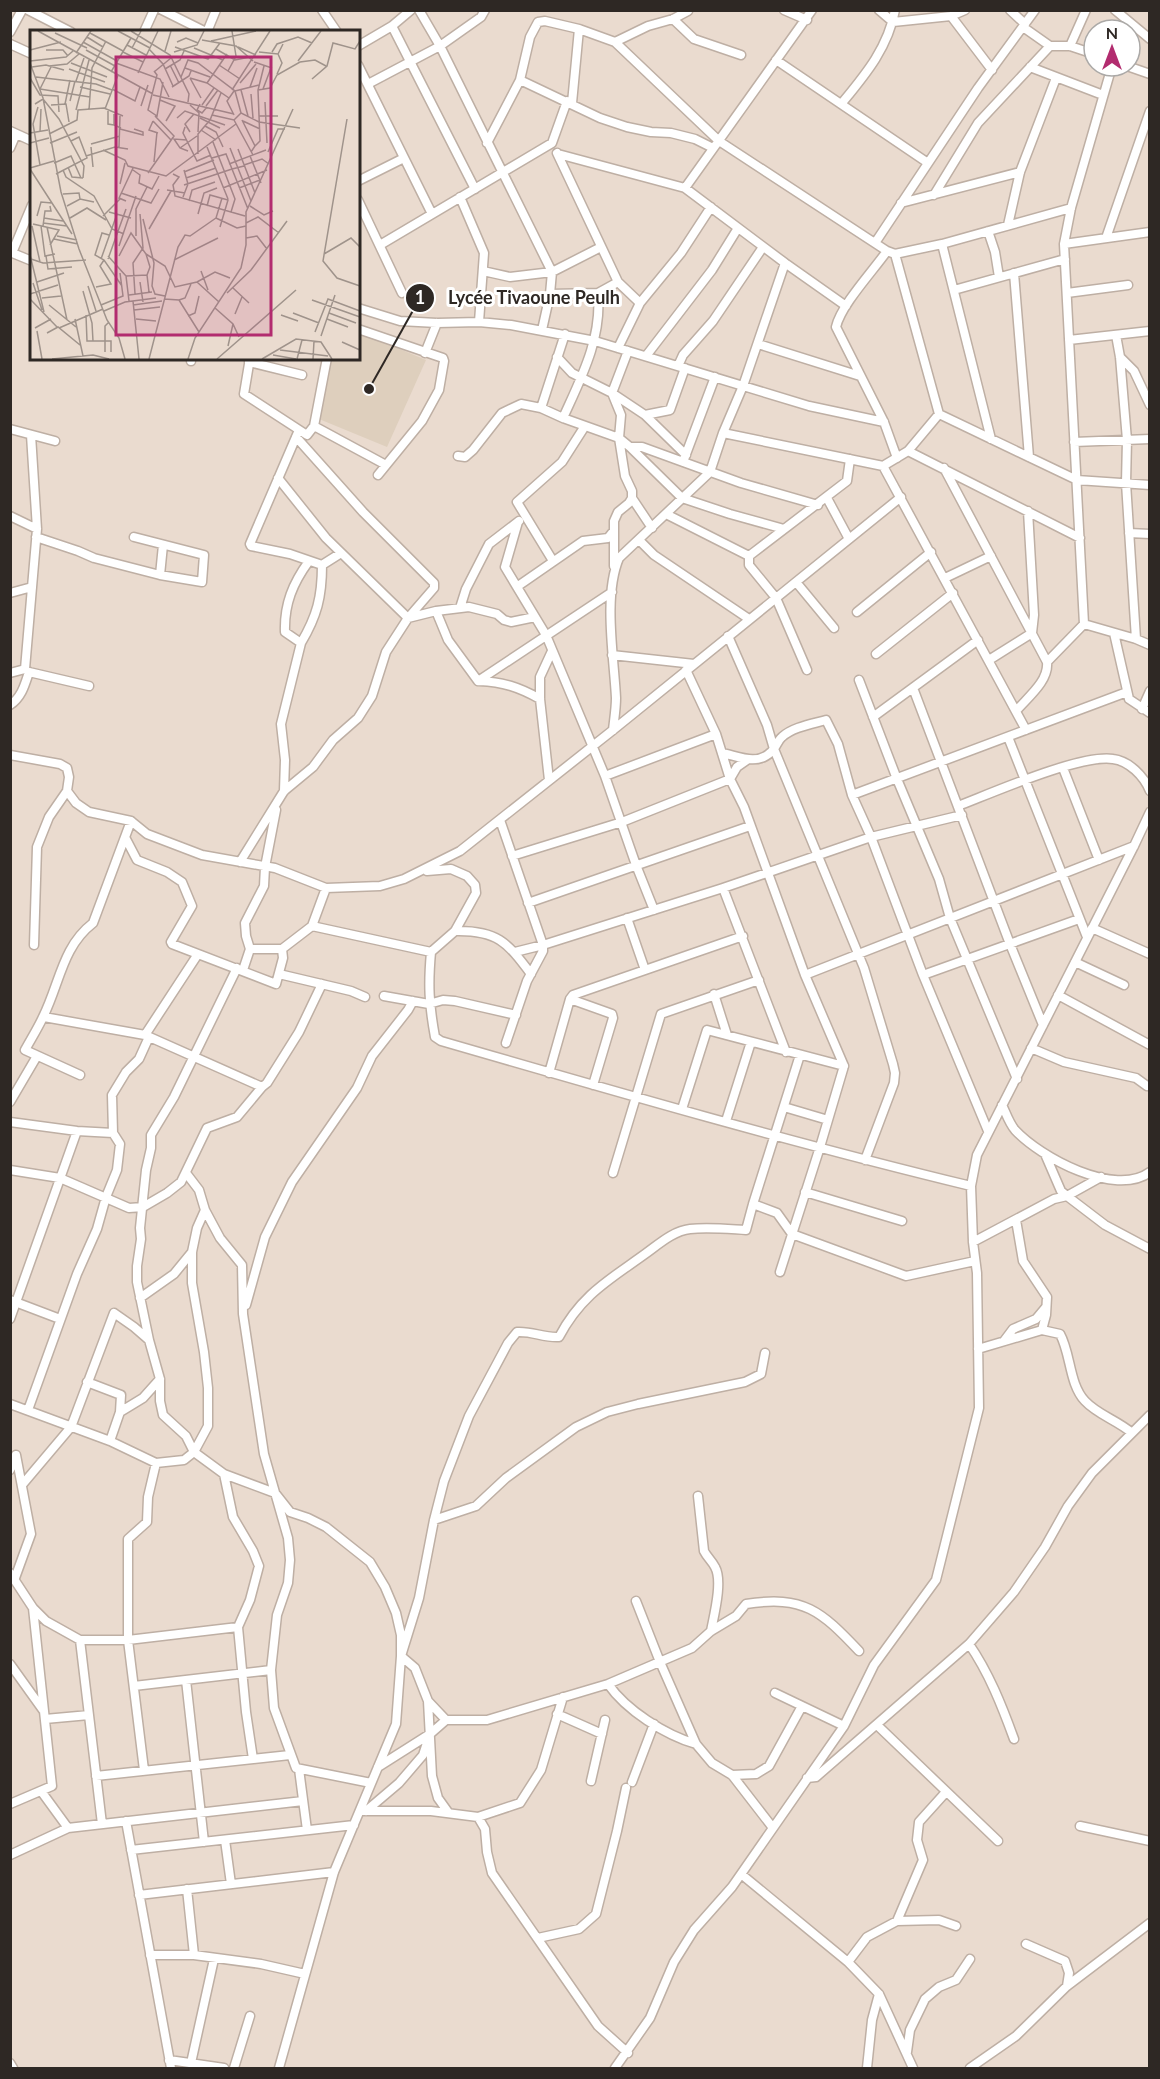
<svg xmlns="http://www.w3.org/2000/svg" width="1160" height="2079" viewBox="0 0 1160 2079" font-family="Lato,sans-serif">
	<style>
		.education { fill: #decfbd }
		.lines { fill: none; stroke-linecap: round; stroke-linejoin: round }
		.minor-casing { stroke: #beafa4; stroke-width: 11 }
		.minor { stroke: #fff; stroke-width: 8 }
		.inset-road { fill: none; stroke: #9f938b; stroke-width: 1.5 }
		.view { fill: #b22c6f; fill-opacity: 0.15; stroke: #b22c6f; stroke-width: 3 }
		.inset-edge { fill: none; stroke: #2e2824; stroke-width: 3 }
		.leader { fill: none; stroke: #2e2824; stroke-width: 2 }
		.callout-dot { fill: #2e2824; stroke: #fff; stroke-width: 2 }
		.mark-label { font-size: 18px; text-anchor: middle; font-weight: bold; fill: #fff }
		.callout-label { font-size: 18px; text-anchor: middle; font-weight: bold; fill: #2e2824; stroke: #fff; stroke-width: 6; stroke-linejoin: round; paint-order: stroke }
	</style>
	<rect width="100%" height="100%" fill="#eadbcf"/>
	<path class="education" d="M359,332l67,28 -39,87 -68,-28 13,-60 26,-1z"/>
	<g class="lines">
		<g class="minor-casing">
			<path id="minor" d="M28,10l43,22
				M162,10l44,22
				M322,10l15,22
				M419,10l21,36 112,226 -2,22 -8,36
				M784,10l23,10
				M879,10l14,12 58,-6 14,-6
				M1010,10l15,14
				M1115,10l35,29
				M951,16l41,54
				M673,19l21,20 47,16
				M392,26l83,163
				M1023,27l27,19h20l24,8
				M10,32l12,-22
				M144,32l10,-22
				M207,32l9,-22
				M615,42l33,-16 25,-7 15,-8
				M10,44l22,10
				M358,46l34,-20 19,-16
				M1070,46l16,-36
				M776,60l152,103
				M358,65l74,149
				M1127,66l23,8
				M1030,67l73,28
				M520,80l80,38 27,9 24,5 20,1 24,6 18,9
				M368,84l72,-38 41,-29 4,-7
				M572,103l7,-74
				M842,103c23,-28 46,-55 53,-93
				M10,131l22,10
				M487,143l33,-63 10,-43 8,-15 7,-1 34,8 36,13 104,99 168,110 8,3 47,-10 129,-36
				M10,148l6,-14
				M557,153l61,129 22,21
				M558,154l127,34 100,75 61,43
				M358,181l46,-23
				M685,188l127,-178
				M934,195l44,-72 72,-77
				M460,197l24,56 -5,69
				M358,200l44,93
				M901,203l119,-31
				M1008,225l12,-53 36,-94
				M988,231l7,21 4,25
				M1106,238l44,-127
				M875,243l103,-155 57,-78
				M942,244l49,195
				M1064,244l86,-12
				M380,245l172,-102 15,-42
				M887,251c-14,20 -46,54 -51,76l48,95 13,36
				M10,252l22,9
				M12,253l20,-48
				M895,254l44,160 138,66 73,5
				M483,271l27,6 42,-5 49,-25
				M1014,273l15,184
				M954,290l111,-31
				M1067,293l61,-8
				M550,294l48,-1 20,-11
				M358,308l42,13 37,2 42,-1 32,3 84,16 214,65 75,16
				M358,329l85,29 1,3 -5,29 -17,31 -44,54
				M1116,335l4,22 7,83 -1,43 10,156
				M1069,340l81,-9
				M758,344l102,32
				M618,348l22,-45 41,-50 30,-46
				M628,351l-16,42 33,22 25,-5 15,-42
				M425,353l12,-30
				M646,356l66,-86 26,-42
				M557,357l15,16 40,20 9,22 -2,23 6,38 7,15v7l-3,5 -11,9 -4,9v45
				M1120,357l14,14 16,34
				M250,358l-6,36 63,41 7,-9 13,-68
				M191,361v-3
				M249,362l53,13
				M678,366l5,-11 30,-34 50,-74
				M541,408l24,-74
				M645,415l41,40
				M563,418c18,-40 39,-79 35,-125
				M314,426l72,39
				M10,429l45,12
				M299,430l-49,114 1,2 39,8 32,11
				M723,433l160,33 25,-15 31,-37
				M1074,442l76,-3
				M630,447l52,51 48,16 54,15
				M908,451l172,87
				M458,456l7,1 8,-7 29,-37 19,-9 20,4 22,10 56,20 11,9h12l99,36 77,22
				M683,462l32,-85
				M883,466l143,264
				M944,468l103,194c2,19 -19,35 -31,49
				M278,478l48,60 82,80 28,-7
				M632,498l20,30
				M827,498l22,41
				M666,514l83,42
				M10,516l27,13
				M518,522l-13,45 41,68 59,141 111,-42
				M1129,533l21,1
				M36,537l42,14 16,7 66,17 42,7 2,-27 -70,-18
				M640,541l14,14 95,64
				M749,556l98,-75 3,-22
				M749,556v9l27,33 31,72
				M553,561l-36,-59 45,-40 23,-36
				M322,565l19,-12
				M160,575l3,-30
				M945,578l46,-22
				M796,582l38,46
				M518,586l65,-45 25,-3 4,-5
				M10,593l22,-6
				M460,608l6,-19 23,-45 30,-23
				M857,612l74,-60
				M1084,624l52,15 14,6
				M1114,633l15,66 21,14
				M728,636l39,89 7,24 90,219 29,96 2,9 -1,10 -29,77
				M301,643c16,-27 21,-46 21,-78
				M876,654l77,-61
				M612,655l82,9
				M989,660l43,-27 2,-18 -6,-104
				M1047,662l37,-38 -20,-380 7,-36 41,-142
				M25,669l12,-140 -6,-94
				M686,670l30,64 14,45 14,28 61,168 39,91
				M10,673l15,-4 4,3 60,14
				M859,680l38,99 42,100 11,39 67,161
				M478,681l-30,-41 -12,-29 33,-4 28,7 7,6 7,2 24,-5
				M478,681l134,-89
				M479,681c24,1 40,6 61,18
				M913,688l97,256 33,81
				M10,705c12,-8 15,-21 19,-33
				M1142,709l8,-18
				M873,717l105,-77
				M613,730c1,-10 3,-21 3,-32 -2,-41 -13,-102 3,-140l91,-86 13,-39 20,-47 42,-123
				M1008,737l79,200
				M10,755l50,9 7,4 2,9 -2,14 9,12 13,9 42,9 16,13 55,21 73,13 51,20 54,-2 24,-7 56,-28 153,-121 288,-233
				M1063,768l36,92
				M605,776l31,89 18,45
				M549,780l-9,-81v-22l12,-26
				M284,791l1,-31 -4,-36 20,-81 -16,-11c-1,-28 8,-49 24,-71
				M852,795l275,-103
				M958,806c34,-13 122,-52 155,-47 16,2 31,17 37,32
				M962,815l-91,22 52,138 65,156
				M500,820l43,125v6l-16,30 -21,62
				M126,839l11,21 30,12 15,10 10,24 -21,36 1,2 104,40 7,-26 -1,-9 30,-23 14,-38
				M512,856l110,-34 108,-43 7,-12 10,-7
				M240,862l44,-71 29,-24 20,-27 25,-22 14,-22 14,-44 22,-34 26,-30v-5l-71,-71 -67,-75
				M427,871l24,-2 16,7 8,9 1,8 -21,38 -24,21c-3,33 -2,52 4,85l6,4c176,51 352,102 530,145
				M723,888l63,164
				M528,903l222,-77
				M627,918l18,52
				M312,926l119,26
				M1092,928l58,26
				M455,931c42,-1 52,11 76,43
				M34,945l3,-98 12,-30 18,-26
				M250,949h32
				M515,952l28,-7 180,-57 148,-51 -19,-42 -14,-51 -12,-24c-14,4 -33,7 -44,17 -5,4 -6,11 -11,15 -14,14 -33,4 -49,1
				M1075,962l49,23
				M243,970l7,-21 -4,-13 -1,-13 19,-37 1,-19 11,-57
				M279,974l72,17 14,6
				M805,975l329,-129
				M923,975l156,-56
				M714,994l13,41
				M1058,995l92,50
				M384,996l45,8 14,-4 12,1 61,14
				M570,999l42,15 1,4 -20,67
				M44,1017l101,18 117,52 5,-4 32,-51 23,-48
				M145,1035l53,-81
				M1031,1048l33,14 72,16 11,8
				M800,1055l-47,149 24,9 15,21 114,42 69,-15
				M549,1073l21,-74 3,-4 170,-59
				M80,1075l-55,-25c6,-11 13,-22 18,-33 17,-34 19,-70 50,-94l38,-102
				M10,1102l27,-46
				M1002,1105c4,8 7,18 13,25 25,27 100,68 135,42
				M784,1107l44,13
				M682,1109l25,-79 137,36 -24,81 -40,125
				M726,1121l25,-79
				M10,1122l67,9 36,2
				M1045,1154l16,37 6,5 34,-19
				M10,1170l50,8 69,30 14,-1 24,-14 14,-11 26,-54 30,-11 25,-30
				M613,1173l48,-159 98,-34
				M805,1192l97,29
				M205,1210l15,28 22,27 1,49 21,140 24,84 2,22 -2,23 -11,32 -6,55 3,38 22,60 75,15
				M1016,1220l7,41 24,36 -1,18 -4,15
				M973,1242l81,-43 13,-3 38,29 45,24
				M140,1298l34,-24 18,-22
				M10,1300l50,19
				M246,1305l19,-68 27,-55 65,-94 15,-32 36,-46 5,-9
				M10,1319l67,-188
				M149,1340l-12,-58v-16l4,-27 -1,-11 6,-58 5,-22v-13l23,-38 63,-129
				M1004,1341l9,-12 23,-10 10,-12
				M978,1349l64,-19 18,4c11,20 9,50 25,67 13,14 32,19 47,32
				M87,1382l34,13 -1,17
				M10,1404l100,37 46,22 28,-3 10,-8 14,-26v-38l-4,-36 -12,-69v-31l5,-24 8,-18 -6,-20 -13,-17
				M28,1410l49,-136 20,-45 9,-32 11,-27 3,-26 -7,-11 -1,-38 14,-23 13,-13 10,-22
				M110,1441l10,-29 23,-14 17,-19
				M10,1470l6,-14
				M224,1474l51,19 15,19 18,6 18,9 44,35 15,25 11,26 5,22v21l14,12 13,33 18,19h41l121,-36 84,-36 19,-17 25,-15 10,-12c58,-9 75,7 113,47
				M22,1485l49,-58 43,-114 20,14 15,13 11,39v22l3,14 23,21 8,16 30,22 9,43 20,34 6,15 -9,34 -12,27
				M698,1496l6,55c3,6 8,10 11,16 8,14 -1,48 -4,64
				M434,1520l42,-14 30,-28 70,-51 31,-15 31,-8 107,-22 16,-8 4,-21
				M10,1573l23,35 13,13 34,19h48l110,-13 8,85 7,47
				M15,1578l16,-44 -15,-79
				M636,1601l24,61 36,82 16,19 20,12 41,53
				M80,1640l22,184
				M969,1644c20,29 33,62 45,95
				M10,1664l33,46
				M186,1680l18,162
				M608,1684c18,26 57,51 88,60
				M134,1686l137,-16
				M775,1693l69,33
				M428,1701l4,75 6,22 10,14
				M557,1714l45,20
				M45,1719l44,-4
				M877,1725l121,116
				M378,1767l52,-33
				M299,1769l8,61
				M144,1770l-16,-130v-101l19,-17 1,-25 8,-34
				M732,1775l24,-1 13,-8 33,-60
				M96,1776l194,-21
				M807,1778l9,-1 153,-133 45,-52 31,-45 23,-41 24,-33 58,-58
				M591,1781l14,-61
				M632,1782l22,-58
				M41,1791l27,37
				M10,1804l42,-18 -19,-178
				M361,1811h70l47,6 7,12 2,23 5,21 106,153 30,27
				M366,1811l33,-28 24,-28 7,-21 16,-14
				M478,1817l42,-14 21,-33 22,-73
				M126,1821l45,247
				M1080,1826l70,15
				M225,1840l6,44
				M131,1850l223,-25
				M10,1855l58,-27 235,-27
				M741,1874l107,88 31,32 34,74
				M187,1889l7,66
				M139,1895l195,-23
				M897,1921l26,-61 -6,-20 2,-18 27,-30
				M538,1938l41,-9 17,-15 21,-83 9,-43
				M1026,1944l39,17 4,12 -2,13
				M150,1955h44l67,9 44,10
				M848,1962l19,-25 30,-16 42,-1 17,6
				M907,2052l3,-22 15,-31 14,-12 17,-7 14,-21
				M169,2060l55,8
				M10,2063l3,5
				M191,2063l23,-104
				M234,2068l16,-52
				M279,2068l55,-196 62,-148 5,-68 18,-58 15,-78 10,-39 25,-65 39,-73 9,-11c16,-1 26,6 42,5 22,-42 50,-57 86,-83 14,-10 28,-23 45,-25 18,-2 38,0 56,1l7,-26
				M615,2068l35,-50 24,-56 20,-32 38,-43 112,-161 30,-61 62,-85 43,-172 -2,-135 -4,-31 -2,-56 6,-31 157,-309 16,-34
				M867,2068l5,-48 7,-26
				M970,2068l46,-32 51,-50 83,-63"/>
		</g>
		<use href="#minor" class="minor"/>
	</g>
	<g transform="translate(30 30)">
		<rect width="330" height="330" fill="#eadbcf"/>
		<path class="inset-road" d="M8,1l115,63M88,1l32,17M101,1l39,24 19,39 -1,8M25,3l32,15M60,3l33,18M57,7l16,10M172,10l34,6 17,15M181,11l45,-10M53,12l34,19M147,12l9,-4 12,5M97,15l19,10M145,17l33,12 12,-16M208,17l18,8M102,18l9,-17M164,18l29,12M119,19l14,15 10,22M186,19l19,11 15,-3M0,20l31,-8M16,20h17l5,6M56,20l29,16M135,21l6,-20M93,22l20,10M144,22l23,-7 7,-14M229,22l19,2 5,-10M242,22l5,-8 21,-7 14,6M46,23l15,-22M0,31l36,-4 7,-6M268,31l23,-30M224,32l18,6M0,33l13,35 18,94 18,57 28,71 12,18 6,21M41,33l36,14M86,33l44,16 9,18M140,35l9,18M189,35l21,14M19,36l18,-2 12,-10M2,37l14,-2 18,5M155,38l25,9M39,39l36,13M135,39l15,-9 4,-9M124,41l3,4 -9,35 9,6 6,-34M198,41l8,-15 -4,-25M81,42l20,-34M124,42l17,-14M108,43l20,-42M247,44l5,-11 -4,-9M6,47l60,7 16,6M151,47l7,-17 10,3 37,28 6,22 18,9 41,6M0,48l10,17 18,1 1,16M160,48l17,5 22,15M160,48l11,20M282,49l15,-13 6,-23 22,6 5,-8M46,51l8,-23M177,53l20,-29M210,53l16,-19M50,57l30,7M142,57l17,-11 2,-5M220,57l7,-19M10,59l50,8M10,59l11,-22M82,59l23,12 5,-14M233,59l8,-21M202,60l38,-59M211,60l7,26M228,60l12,-2 7,-13 23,-13 15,-2 11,6M204,61l-7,10 7,14M205,61l24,-6M221,64l2,24M123,65l81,19M130,70l15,6 -9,15M40,71l5,-20M235,72l2,41M5,74l8,-5 16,20 25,47 -1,12M35,74l5,-24M170,74l-3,6 5,3 5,-6M21,75l15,-1 3,18M160,75l9,8 -1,19M172,75l12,-17M111,76l7,-21M176,76l12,-16M8,77l-5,17 7,41M75,79l13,-34M46,80l13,-50M59,80l3,-42 14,-27M78,81v13l6,1M84,84v11l7,3M182,85l22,5 7,-7M229,86h19M147,88l8,-7 40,14M170,88l20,10M317,89l-24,142 14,17 23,8M204,90l19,35M212,90l13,26 -4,6M123,91l18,19M123,91l-4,9 9,3M213,91l17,8M175,96l11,6 7,15M155,97l-2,6 14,28 14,-6M90,99l23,6v-3l-9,-3M171,100l15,10M10,102l1,-23M160,102l-5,-8 9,-10M0,103l18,-3M19,104l28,-14 1,-10 26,-2 19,8M157,110l-13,-1 6,9 8,3M183,112l22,57 -4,13M0,113l19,-5M20,113l27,-11M61,114l29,-8M225,116l5,-5 -2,-51 6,-24M61,117l2,20M89,117l1,-31M177,117l21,52M150,118l17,-12M200,118l21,53M208,119l17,44M73,120l22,10 3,6 38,10 70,-52M238,122l10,-23h7M168,124v-20l12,-14 11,-27M56,126l29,-9 13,2M220,126l11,27M124,132l3,-30M24,133l17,-7 10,22M199,134l37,-14M214,135l18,-6 7,5M214,136l-12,3 16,40M38,137l4,10 11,1M0,138l24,-7M0,139l42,65M33,140l3,7 28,19 18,33 12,5M103,140l7,5 -1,8 13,6 7,-13M154,142l30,-12M118,143l26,-37 -19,-20M26,144l31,-16 -8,-21 -8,4M143,144l6,3 -6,8 2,11 70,20M156,148l30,-10M90,154l5,-21M154,155l48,-16 -6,-15 -14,4M193,158l44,-18M209,158l21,-8M137,160l18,3M91,163l30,10 8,-14M33,164l16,-1 1,6M153,167l5,-13 -4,-14M192,168l-6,20 21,10 9,-2M96,171l-7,-3 14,-30M159,171l3,-11 23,-8M37,176l13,-7 14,3M177,176l3,-11 18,5 -8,27M220,176l14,9 9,-4M79,182l22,6M168,184l6,-21 13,-5M7,186l4,-14 11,1M73,186l18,-18M14,188l19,3M40,188l17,-10 19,12M113,189l11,44 -2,23 3,8 10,2M13,193l24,3M216,193l12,-6 21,16M3,194l26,6 -9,15M2,196l8,36M11,196l4,30 10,-2M13,196l2,-15h6l-1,-5M17,197l20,93M119,199l22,-38M79,205l-7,-2 -7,22 9,5 18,26M27,206l20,4M106,206v-27l11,-22M216,208l11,-2 10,13M24,209l24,5M89,216l17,-50M116,224l19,12 10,21 22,-5 18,-10 15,6M294,224l27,-16 9,9M0,225l14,57M16,226l2,13 24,-2M78,226l18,20 21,-1 2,17M89,226l12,-23 15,21 4,13 -3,8M1,229l12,4 43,-3M71,229l16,-45M78,229l18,-50M144,230l44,-22M171,241l7,19M96,246l3,25M7,252l27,-9M110,252l3,20M167,252l22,20M3,253l9,27M58,256l8,25M66,257l15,-3 -11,-18 4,-6M203,258l16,15M53,261l9,32 1,18M197,263l24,-23 36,-49M0,264l28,-9M105,264l-2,-31 10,-15 -3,-34M99,265l23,-3M12,268l19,-2M0,269l27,28M134,269l15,1 20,32M149,270l6,-2 6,-14M282,270l48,17M103,271l6,58M19,275l27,22M71,275l22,-9 -3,-23M103,275l29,-4M185,278l18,16 6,13M104,280l26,-3M74,281l21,-9 31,-4M263,283l26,10M299,283l27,10M205,284l7,-17M56,285l1,26h24v11M251,285l17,6M158,286l7,-3 4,-17M45,289l8,37M106,289l20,2M297,289l21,8M5,298l16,-9M29,298l44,-19M7,301l5,28M285,302l13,-33 32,12M17,303l11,-6 22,18M291,306l14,-41M312,312l18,8M198,316l5,-22M250,320l48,6M75,322v-26l4,-4M243,325l23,4M22,329l41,-4 16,4M119,329l29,-112 7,-12 5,1 26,-18M158,329l7,-21 46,-70 5,-23v-33l47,-103M187,329l79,-69M232,329l34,-20 25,3 11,17M267,329l5,-19M283,329l1,-18"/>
		<path class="view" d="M86,27h155v278h-155z"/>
		<rect width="330" height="330" class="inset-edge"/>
	</g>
	<path class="leader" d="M369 389L420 298"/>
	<g class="callout-dot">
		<circle cx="369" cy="389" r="6"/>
		<circle cx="420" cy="298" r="15"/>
	</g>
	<g class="mark-label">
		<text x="420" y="304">1</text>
	</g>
	<g class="callout-label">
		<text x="534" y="304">Lycée Tivaoune Peulh</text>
	</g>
	<rect width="1160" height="2079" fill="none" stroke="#2e2824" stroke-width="24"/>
	<g transform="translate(1112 48)"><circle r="28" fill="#ffffff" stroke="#aba9a7" stroke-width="1.5"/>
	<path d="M0-4.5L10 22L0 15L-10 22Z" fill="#b22c6f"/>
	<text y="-9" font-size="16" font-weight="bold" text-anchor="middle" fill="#2e2824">N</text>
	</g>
</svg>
